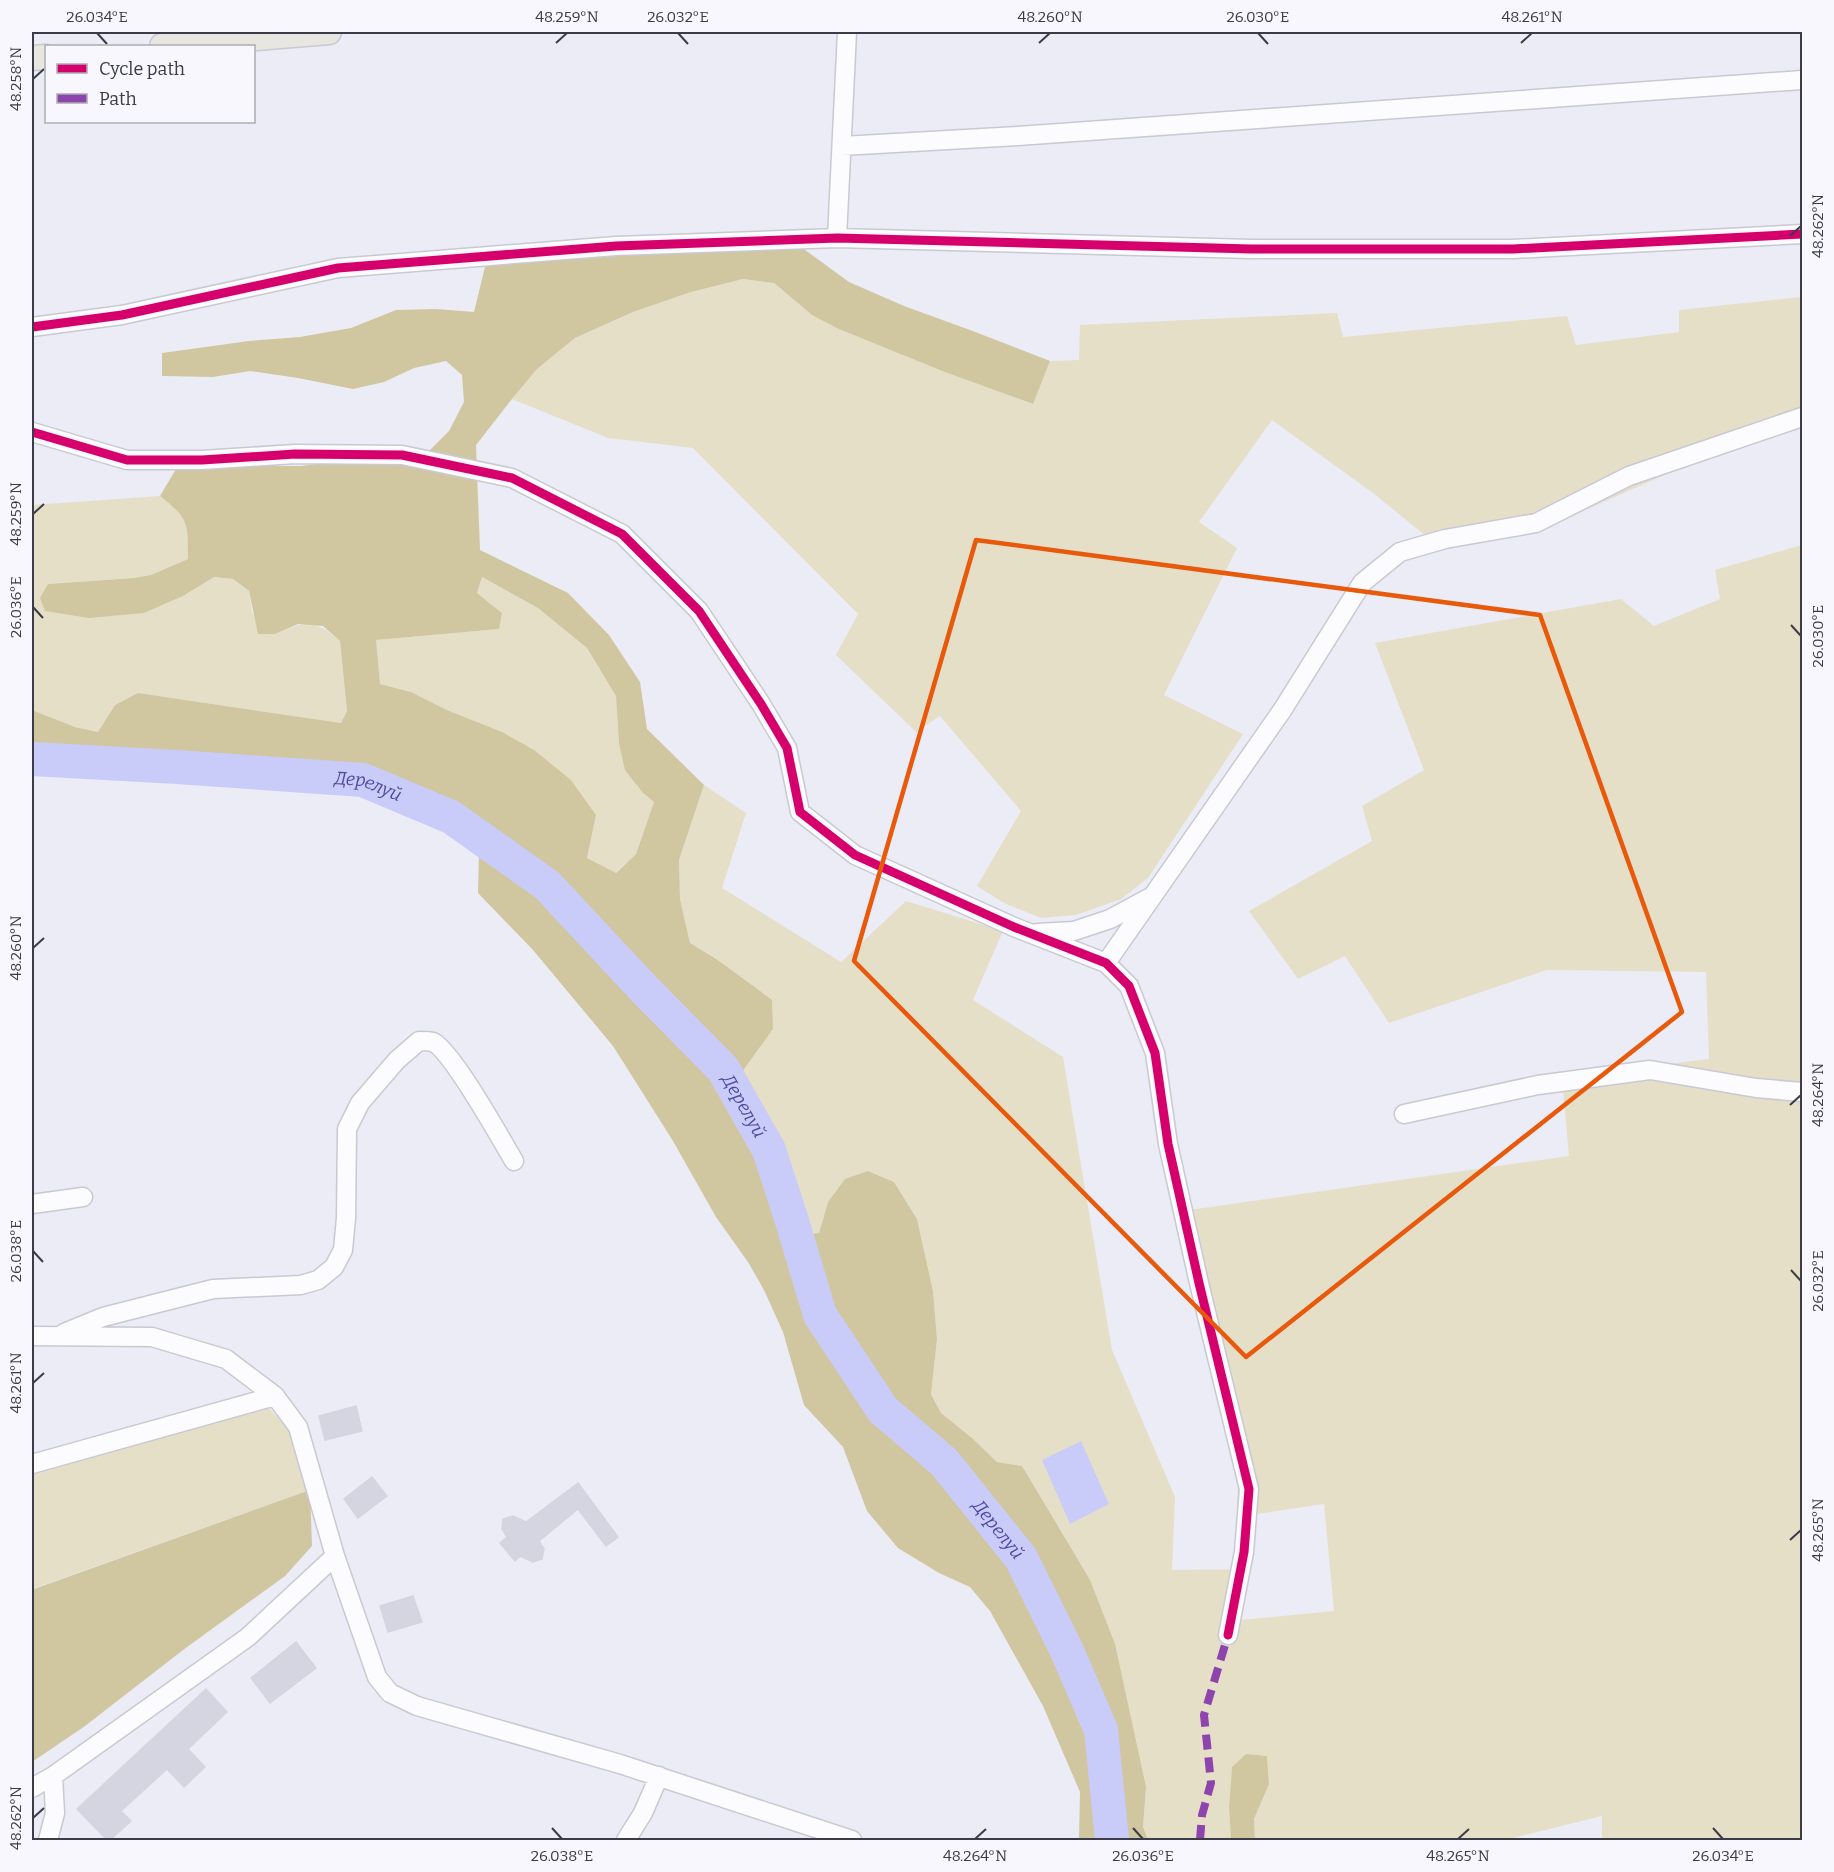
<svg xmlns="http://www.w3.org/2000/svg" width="1834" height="1872" viewBox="0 0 1834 1872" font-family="Bitter,serif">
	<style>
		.green { fill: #e6dfc8 }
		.forest { fill: #d0c69f; fill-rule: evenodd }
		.water { fill: #c9ccf9 }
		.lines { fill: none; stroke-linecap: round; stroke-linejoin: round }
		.river { stroke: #c9ccf9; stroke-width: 34 }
		.building { fill: #d4d5e0; stroke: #d4d5df; stroke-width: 1.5 }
		.minor-casing { stroke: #c8c9d3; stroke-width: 21 }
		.major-casing { stroke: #c9c9d0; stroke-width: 27 }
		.minor { stroke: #fcfcfe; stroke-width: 18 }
		.major { stroke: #e8e6e1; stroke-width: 24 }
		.quiet { stroke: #8e44ad; stroke-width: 8; stroke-dasharray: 15 8; stroke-linecap: butt }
		.cycleway-casing { stroke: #f7f7fd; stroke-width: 13 }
		.cycleway { stroke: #d6006c; stroke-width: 9 }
		.marked { fill: none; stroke: #e8590c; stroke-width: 4.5; stroke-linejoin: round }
		.ticks { fill: none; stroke: #3b3c47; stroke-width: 2 }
		.labels { text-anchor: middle; stroke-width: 6; stroke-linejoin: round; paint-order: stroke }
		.water-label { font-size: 18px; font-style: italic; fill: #4d4a9e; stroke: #f7f7fd }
		.neatline { fill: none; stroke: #3b3c47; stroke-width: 2 }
		.ticks-label { font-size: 15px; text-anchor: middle; fill: #3b3c47 }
	</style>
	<rect width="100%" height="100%" fill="#ebecf6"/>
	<path class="green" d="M743,279l31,4 38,32 220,89 18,-43 29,-1 1,-35 257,-12 6,24 224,-21 9,29 103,-13v-22l123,-13v125l-74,25 -195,86 -91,16 -69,-56 -101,-73 -73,102 38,26 -73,147 79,39 -95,144 -27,21 -45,16 -35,3 -37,-15 -27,-17 44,-75 -81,-95 -24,16 -80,-77 22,-41 -165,-166 -85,-10 -96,-39 25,-30 38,-31 58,-26 58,-20z
		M160,496c29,23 28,27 28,63l-37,16 -17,3 -86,6 96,29 39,-17 31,-19 19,2 16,12 3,22 23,21c30,-13 39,-16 65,7l7,70 -6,12 -203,-30 -23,12 -17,27 -23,-5 -43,-17v-205z
		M1802,545v1295h-200v-24l-97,24h-250l-1,-21 15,-36 -2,-27 -21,-2 -14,13 -3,40 2,33h-83l-5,-13 3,-40 -13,-52 -111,-269 -25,-4 -25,-24 -31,-25 -10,-19 6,-55 -4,-48 -16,-72 -23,-37 -26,-11 -23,9 -17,22 -9,31 -28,3 -31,-73 -21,-42 -10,-31 44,-61 -57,-71 -26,-15 -10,-44 -1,-39 25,-75 42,28 -24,75 119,74 65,-61 97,30 -30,69 90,57 49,293 63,147 -3,73 77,-1 -9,51 94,-9 -10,-107 -87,13 1,-36 -63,-269 394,-56 -7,-79 147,-18 -3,-87 -159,-2 -158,53 -44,-67 -47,23 -49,-68 123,-70 -10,-35 62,-36 -49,-127 246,-44 33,27 66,-27 -5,-29z
		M482,577l56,31 49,40 29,48 3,47 24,50 11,9 -18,52 -21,19 -28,-15 9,-43 -147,-104 -38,-19 -31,-8 -5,-44 123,-11 4,-16 -25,-20z
		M264,1403l28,30 18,57 -278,99v-122z"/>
	<path class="forest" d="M801,247l48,35 55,24 66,24 80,31 -17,43 -88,-32 -106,-43 -27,-14 -38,-32 -31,-4 -52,13 -58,20 -58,26 -38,31 -25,30 -36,46 4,105 88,43 41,42 31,47 7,47 57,56 -25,75 1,39 10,44 25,15 57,42 1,29 -44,61 10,31 21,42 31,73 28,-3 9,-31 17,-23 23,-8 26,11 23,37 16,72 4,48 -6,55 10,19 31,25 25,24 25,4 68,114 25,64 31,143 -3,40 5,13h-69l1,-48 -37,-86 -53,-95 -20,-24 -31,-14 -41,-25 -31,-37 -24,-64 -39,-42 -21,-73 -19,-42 -16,-28 -32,-45 -43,-76 -60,-95 -80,-96 -55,-57 1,-42 -8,-24 -48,-30 -47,-23 -66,-4 -87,-10 -191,-12v-38l43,17 23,5 17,-27 23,-12 203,30 6,-12 -7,-70 -17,-15 -25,-2 -23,10h-17l-9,-43 -16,-12 -19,-2 -31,19 -39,17 -55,5 -44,-7 -5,-13 8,-14 86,-6 17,-3 37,-16c0,-36 1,-40 -28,-63l19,-32 43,2h79l66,-8 48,7 34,-34 15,-29 -2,-27 -16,-14 -32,7 -30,14 -31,7 -55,-11 -48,-7 -37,6 -51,-1v-23l87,-12 51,-4 51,-9 45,-18 40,-1 38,3 11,-45 38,-9zM482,577l56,31 49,40 29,48 3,47 6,27 18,23 11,9 -18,52 -20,19 -29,-15 9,-43 -25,-35 -37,-30 -32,-18 -53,-21 -38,-19 -31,-8 -4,-44 123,-11 3,-16 -25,-20z
		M310,1490l2,56 -27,30 -102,74 -98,76 -53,36v-168l2,-5z
		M1246,1754l21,2 2,28 -15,35 1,21h-24l-2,-33 3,-40z"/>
	<path class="water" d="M1081,1441l28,63 -39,20 -28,-64z"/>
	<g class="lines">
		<path class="river" id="s1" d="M32,759l145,8 186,13 88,37 96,68 97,104 79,80 46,81 23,71 28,94 63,95 61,52 77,96 46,93 34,79 11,110"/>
	</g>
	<path class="building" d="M356,1406l6,25 -37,9 -6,-24z
		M372,1477l15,19 -29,22 -14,-19z
		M578,1483l40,54 -12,9 -28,-37 -39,32 5,8 -2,10 -9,3 -13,-6 -5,5 -15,-18 7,-6 -5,-8 1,-10 10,-3 13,6z
		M413,1596l9,26 -34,10 -8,-26z
		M296,1642l20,26 -46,35 -19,-25z
		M206,1689l21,23 -39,37 17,18 -21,20 -17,-18 -46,42 10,10 -21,19h-3l-30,-31z"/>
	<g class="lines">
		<g class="minor-casing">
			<path id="minor" d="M842,146l176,-10 784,-56
				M837,238l10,-206
				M32,327l90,-12 216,-47 278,-22 221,-8 414,11h262l289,-15
				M32,432l95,28h75l93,-6 107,1 110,23 110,56 77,77 62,93 26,44 13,64 55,43 159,72 92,36 23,23 26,67 13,91 31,139 50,206 -5,63 -16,83
				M1037,933l37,-2 36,-12 39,-21
				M1106,963l177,-254 79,-126 38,-31 45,-13 91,-16 93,-47 173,-59
				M1404,1114l134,-29 112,-15 106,18 46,4
				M32,1204l51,-7
				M64,1333l39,-16 110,-28 88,-4 17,-5 16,-13 9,-17 3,-32 1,-89 13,-26 37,-43 22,-19c3,0 10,0 14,1 19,9 68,97 81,119
				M32,1336l120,1 74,22 49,37 23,31 37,129 -87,81 -195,139 -21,12
				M32,1464l243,-68
				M335,1556l42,121 13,16 27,13 203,58 232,76
				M48,1840l7,-27 -2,-37
				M626,1840l17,-27 16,-37"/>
		</g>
		<g class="major-casing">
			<path id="major" d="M162,46l167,-14
				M32,58l14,-1"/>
		</g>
		<use href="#minor" class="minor"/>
		<use href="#major" class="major"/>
		<path class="quiet" d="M1200,1840l2,-25 9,-32 -7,-68 24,-80"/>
		<g class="cycleway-casing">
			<path id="cycleway" d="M32,327l90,-12 216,-47 278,-22 221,-8 414,11h262l289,-15
				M32,432l95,28h75l93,-6 107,1 110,23 110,56 77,77 62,93 26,44 13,64 55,43 159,72 92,36 23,23 26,67 13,91 31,139 50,206 -5,63 -16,83"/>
		</g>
		<use href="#cycleway" class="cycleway"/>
	</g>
	<path class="marked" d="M976,540l564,75 142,397 -436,345 -392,-396z"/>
	<path class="ticks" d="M97,33l10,11M678,33l10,11M1258,33l10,11M556,43l11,-10M1039,43l11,-10M1521,43l11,-10M33,79l11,-10M1790,236l11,-10M33,514l11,-10M33,607l10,11M1791,625l10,11M33,948l11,-10M1790,1105l11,-10M33,1251l10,11M1791,1270l10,11M33,1383l11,-10M1790,1540l11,-10M33,1818l11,-10M552,1828l10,11M1133,1828l10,11M1713,1828l10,11M975,1839l11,-10M1458,1839l11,-10"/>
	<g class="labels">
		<g class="water-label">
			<text dy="6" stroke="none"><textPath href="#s1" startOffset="338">Дерелуй</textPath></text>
			<text dy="6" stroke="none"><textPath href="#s1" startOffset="842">Дерелуй</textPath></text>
			<text dy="6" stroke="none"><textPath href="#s1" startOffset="1346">Дерелуй</textPath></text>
		</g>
	</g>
	<rect width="1834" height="1872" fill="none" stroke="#f7f7fd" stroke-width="66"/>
	<rect x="45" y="45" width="210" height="78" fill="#f7f7fd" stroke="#acacb4" stroke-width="1.5"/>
	<rect x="57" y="64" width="30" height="9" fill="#d6006c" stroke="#acacb4" stroke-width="1.5"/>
	<text x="99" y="75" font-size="18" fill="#3b3c47">Cycle path</text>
	<rect x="57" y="94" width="30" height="9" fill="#8e44ad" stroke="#acacb4" stroke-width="1.5"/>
	<text x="99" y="105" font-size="18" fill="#3b3c47">Path</text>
	<rect x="33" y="33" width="1768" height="1806" class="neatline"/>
	<g class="ticks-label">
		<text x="97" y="22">26.034°E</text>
		<text x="567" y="22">48.259°N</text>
		<text x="678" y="22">26.032°E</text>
		<text x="1050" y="22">48.260°N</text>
		<text x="1258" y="22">26.030°E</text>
		<text x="1532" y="22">48.261°N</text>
		<text transform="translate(16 79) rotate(-90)" y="5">48.258°N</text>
		<text transform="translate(1818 226) rotate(-90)" y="5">48.262°N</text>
		<text transform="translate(16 514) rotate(-90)" y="5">48.259°N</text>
		<text transform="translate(16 607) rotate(-90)" y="5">26.036°E</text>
		<text transform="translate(1818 636) rotate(-90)" y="5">26.030°E</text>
		<text transform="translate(16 948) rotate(-90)" y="5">48.260°N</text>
		<text transform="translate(1818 1095) rotate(-90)" y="5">48.264°N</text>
		<text transform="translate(16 1251) rotate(-90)" y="5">26.038°E</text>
		<text transform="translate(1818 1281) rotate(-90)" y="5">26.032°E</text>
		<text transform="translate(16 1383) rotate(-90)" y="5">48.261°N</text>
		<text transform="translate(1818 1530) rotate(-90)" y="5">48.265°N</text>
		<text transform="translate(16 1818) rotate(-90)" y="5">48.262°N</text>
		<text x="562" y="1861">26.038°E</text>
		<text x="975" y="1861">48.264°N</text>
		<text x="1143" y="1861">26.036°E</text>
		<text x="1458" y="1861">48.265°N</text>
		<text x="1723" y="1861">26.034°E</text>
	</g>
</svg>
